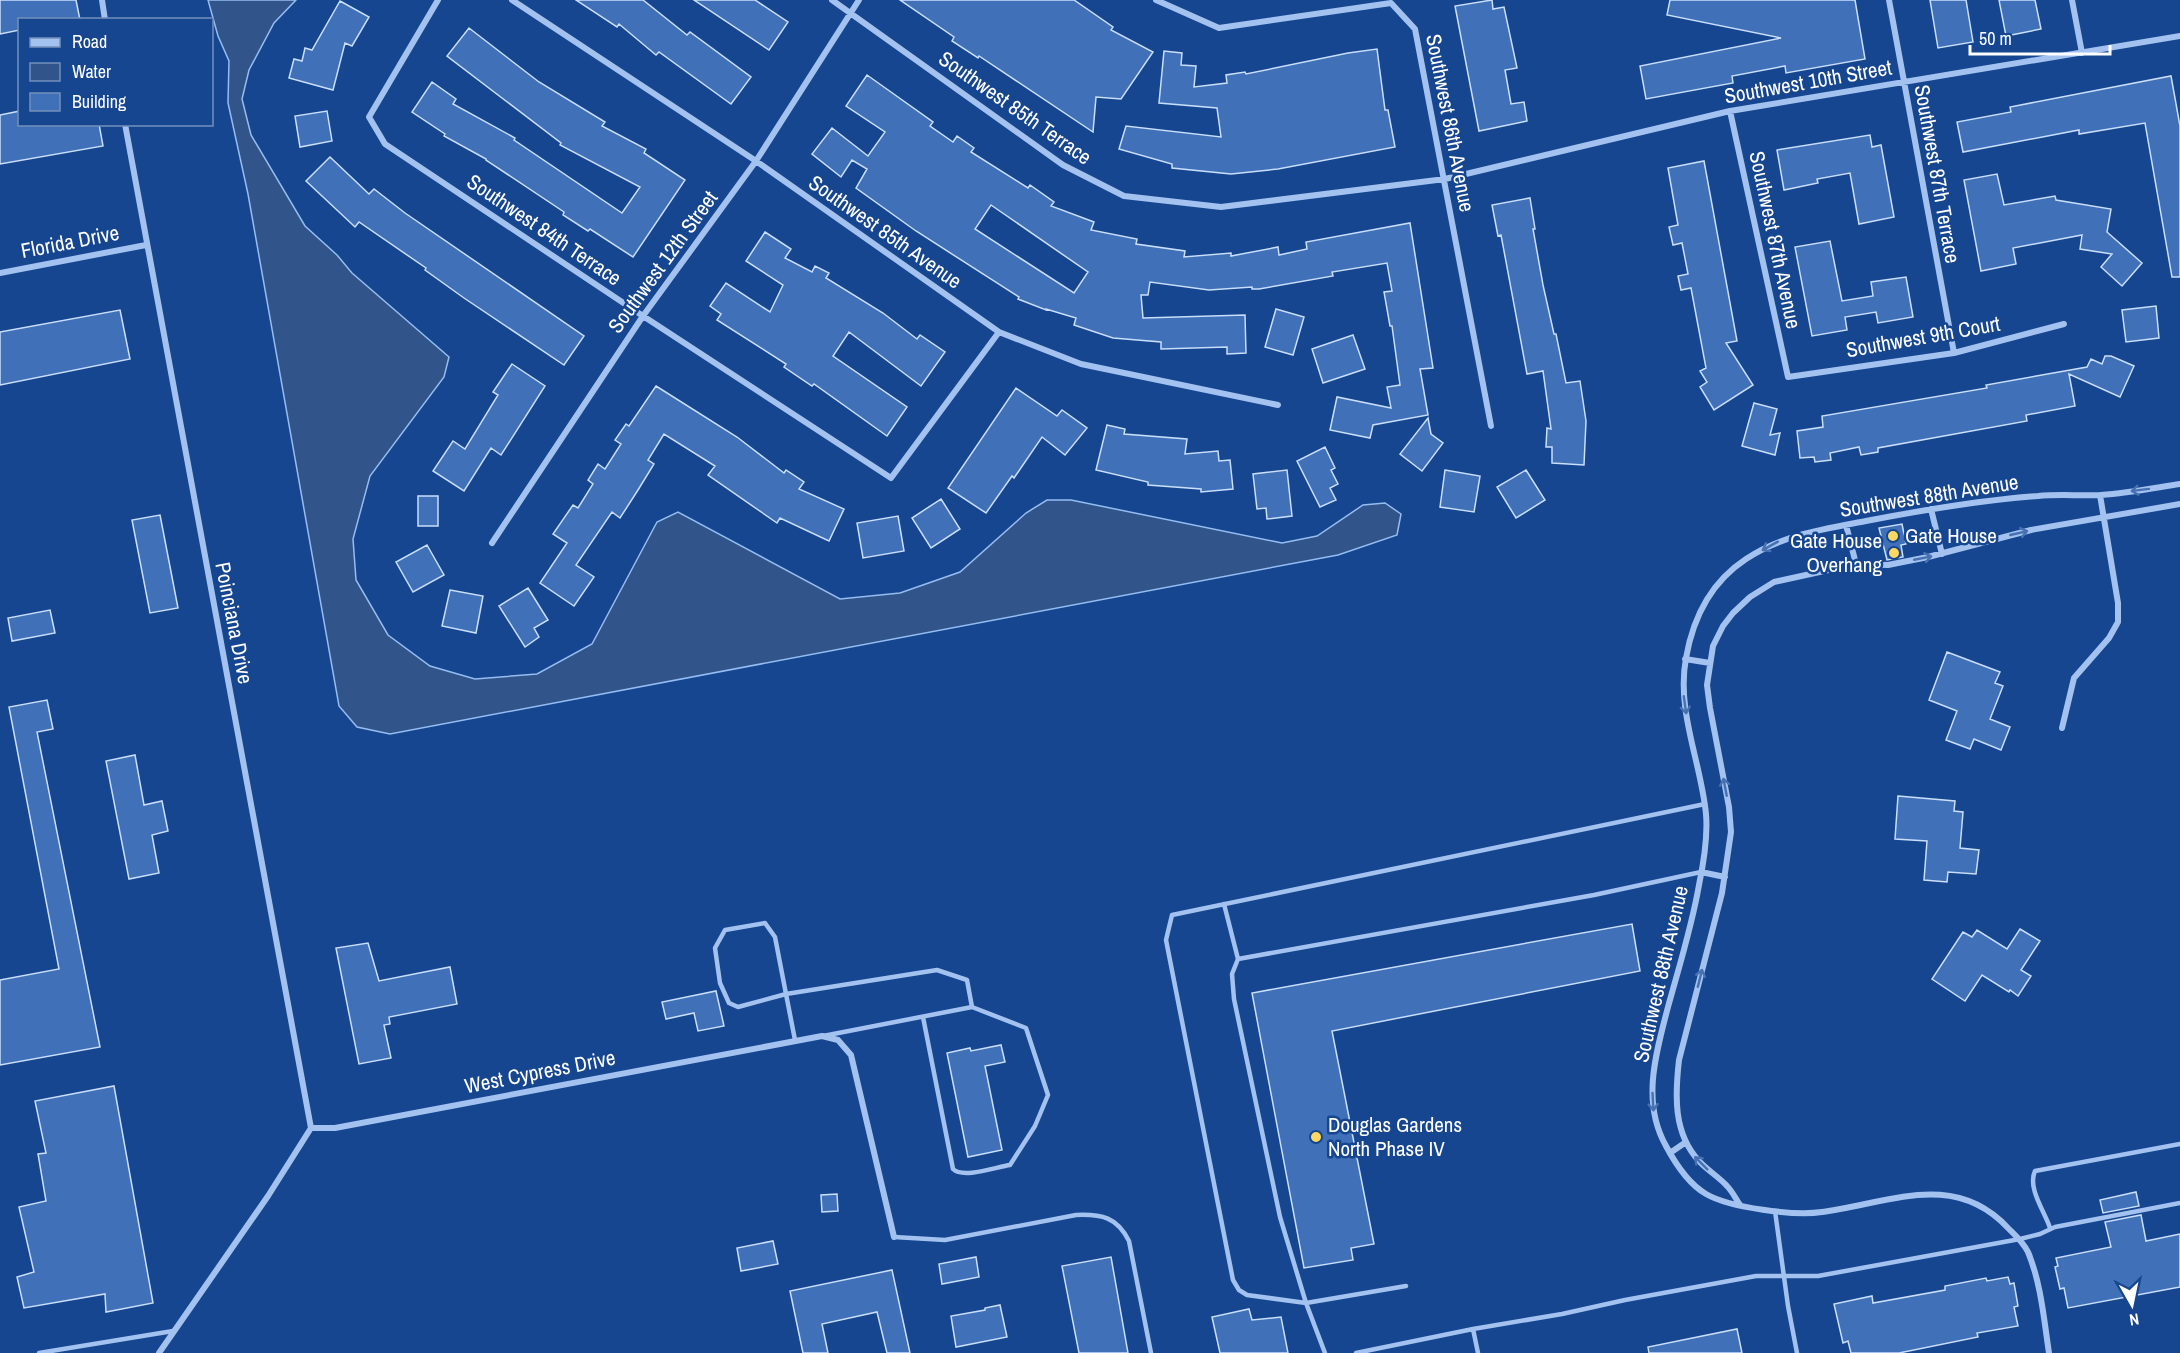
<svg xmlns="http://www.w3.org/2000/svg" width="2180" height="1353" viewBox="0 0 2180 1353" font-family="'Archivo Narrow',sans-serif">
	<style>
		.water { fill: #31558b; stroke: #95bdf2; stroke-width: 1.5 }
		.building { fill: #3f70b8; stroke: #c9defb; stroke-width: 1.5; fill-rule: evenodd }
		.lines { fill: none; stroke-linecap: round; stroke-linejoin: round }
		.service { stroke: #a3c2f0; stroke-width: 4.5 }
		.minor { stroke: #a3c2f0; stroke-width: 6 }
		.oneway { stroke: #4771b1 }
		.poi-dot { fill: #ffd861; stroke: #16468f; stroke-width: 2 }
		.labels { text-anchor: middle; stroke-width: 5; stroke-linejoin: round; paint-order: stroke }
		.street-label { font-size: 21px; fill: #fff; stroke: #16468f }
		.poi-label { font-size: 21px; fill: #fff; stroke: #16468f; text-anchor: start }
	</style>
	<rect width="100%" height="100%" fill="#16468f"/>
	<path class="water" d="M208,0h88l-22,23 -25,47 -7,29 9,36 54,91 32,29 15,18 97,84 -5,20 -74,99 -17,63 3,41 32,55 42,31 45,13 62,-5 55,-30 65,-122 21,-10 162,87 60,-6 60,-21 66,-59 21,-13h24l211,43 35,-7 46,-31 22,-2 16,11 -4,21 -59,20 -948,179 -33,-7 -18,-21 -91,-512 -20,-91 1,-42 -11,-25z"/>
	<path class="building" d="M0,0h76l4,20h-60v10l-20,4z
		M576,0h67l44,35 3,-3 61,45 -20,27 -72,-52 -3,3 -37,-31 -2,3z
		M694,0h61l33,22 -19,28z
		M900,0h174l39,27 -2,3 42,22 -32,47 -25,-2 -3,35 -114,-76 -1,2 -26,-17 2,-4z
		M1492,0l1,9 11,-2 13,61 -12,2 6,34 13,-2 3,19 -48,10 -24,-125z
		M1670,0h185l10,59 -79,14 -1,-7 -53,10 1,7 -87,16 -6,-33 141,-28 -114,-23z
		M1930,0h36l7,42 -35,6z
		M1999,0h36l6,29 -35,7z
		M340,1l29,16 -17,29 -7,-3 -12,47 -44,-12 5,-19 8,2 3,-13 7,2z
		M469,28l70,54 66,40 -3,4 44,23 -2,4 41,27 -52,77 -43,-28 -2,2 -25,-16 1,-3 -78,-52v-1l-42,-23 1,-2 -33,-22 20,-30 24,17 -3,5 62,34 -1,2 108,73 18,-26 -80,-42 1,-2 -114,-87z
		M1377,49l8,61h3l7,37 -117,22 -47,5 -59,-6v-4l-53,-15 7,-23 95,11 -4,-29 -58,-5 5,-52 18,2 -1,12 15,1 -2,21 33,-4 -1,-8 19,-3 1,2 102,-21z
		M867,75l66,47 -3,4 23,16 4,-6 17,12 -3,4 57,36 2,-3 24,17 -3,4 43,16 -3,8 46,9 -1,5 49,7 -1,6 47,-4v3l47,-9 1,8 28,-6 -1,-7 104,-19 23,145 -13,1 8,46 -55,10 -3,13 -40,-8 7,-33 54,11 -4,-21 13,-2 -8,-59h-2l-6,-34 8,-1 -5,-28 -55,9 1,4 -74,13h-7v-2l-43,3 -59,-8 -2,13h-7l2,23 102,-3 1,38 -19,1v-7l-66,2v-7l-48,-4 -39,-13 2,-7 -30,-9v1l-28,-11 1,-2 -103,-66 -60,-43 11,-19 -15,-9 -11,17 -29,-23 20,-26 36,28 17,-24 -39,-26zM991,205l97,67 -14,21 -99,-64z
		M2171,76l9,50v151h-8l-27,-154 -66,11v-4l-116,22 -6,-30 54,-10 -1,-5z
		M20,111v13h79l4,22 -103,18v-49z
		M327,111l5,30 -32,6 -5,-31z
		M1870,135l2,12 9,-2 13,72 -35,7 -9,-51 -33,6 1,4 -34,7 -7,-40z
		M330,157l39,37 5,-5 31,24 179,123 -20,29 -100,-67 -39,-28 1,-2 -67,-46 -4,5 -49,-46z
		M1704,161l33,180 -11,2 27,42 -39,25 -14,-23 7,-5 -7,-11 6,-3 -15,-80 -10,2 -3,-14 10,-2 -6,-31 -9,2 -4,-18 9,-2 -10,-57z
		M1997,174l7,31 51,-9 1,4 55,9 -4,23 35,31 -20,23 -21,-19 11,-13 -32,-5 2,-14 -69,13 3,16 -35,7 -17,-91z
		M1530,198l5,31h-2l10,56 11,49h2l10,49 14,-2 6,40 -2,44 -32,-2v-16h-6l1,-19 4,1 -8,-58 -16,3 -26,-139 -3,1 -6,-31z
		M765,232l26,17 -6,9 27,14 3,-6 14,7 -3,5 57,35 34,26 3,-4 25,17 -24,34 -72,-54 -16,24 74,51 -20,29 -73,-52 -2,2 -28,-19 2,-3 -69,-44 4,-6 -11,-8 16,-23 44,29 13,-27 -37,-24z
		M1830,241l12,60 31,-5 -2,-14 35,-5 7,40 -35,6 -2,-11 -31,5 2,13 -35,6 -17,-89z
		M2156,306l3,32 -33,4 -4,-32z
		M1276,309l28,8 -11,38 -28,-8z
		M120,310l10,49 -130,26v-53z
		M1353,335l12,34 -42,14 -11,-34z
		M2105,356h6l23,10 -14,31 -51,-23 6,32 -49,9 1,6 -149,27v4l-17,3 -2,-8 -29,6 1,7 -16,2 -1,-5 -14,1 -3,-27 26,-4 -1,-11 165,-28 -1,-3 101,-18 4,-8 11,5z
		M512,364l33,22 -44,69 -10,-7 -27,43 -31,-20 20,-30 12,8 33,-54 -5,-3z
		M656,386l81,51 47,36 2,-3 18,12 -5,7 45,20 -15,32 -49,-23 -3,5 -69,-48 7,-9 -51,-32 -16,26 6,4 -16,26 -18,28 -8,-6 -36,53 18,12 -20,29 -34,-23 27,-40 -14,-9 20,-29 5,3 15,-24 -5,-4 10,-16 7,5 16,-25 -6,-4 11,-16 3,2z
		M1016,388l41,28 5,-6 25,18 -22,27 -23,-18 -28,41 -2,-2 -26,37 -38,-25z
		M1754,403l23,6 -7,26 10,-2 -5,22 -33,-9z
		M1428,418l3,16 12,9 -21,28 -22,-17z
		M1107,425l18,4 -1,5 63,5 -2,15 33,-3 1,10 11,-1 3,29 -32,3v-3l-53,-4v-3l-52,-12z
		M1325,447l10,21 -4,2 7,14 -8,4 6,12 -16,7 -23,-46z
		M1287,470l5,46 -25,3 -1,-11 -9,1 -4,-35z
		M1445,470l35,6 -6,36 -34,-5z
		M1526,470l19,30 -29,18 -19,-31z
		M418,496h20v30h-20z
		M941,499l19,30 -29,19 -19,-30z
		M160,515l18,93 -28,5 -18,-93z
		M898,516l6,35 -41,7 -6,-35z
		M1902,524l4,20 -5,1 2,12 -16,3 -8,-32z
		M427,545l17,30 -31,17 -17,-30z
		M528,588l20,32 -14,8 5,9 -14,10 -26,-41z
		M450,590l33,6 -7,37 -34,-7z
		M50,610l5,23 -43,8 -4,-23z
		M1947,652l53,20 -5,11 8,3 -13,33 20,8 -9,23 -27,-11 -4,10 -24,-9 11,-29 -28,-11z
		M47,700l6,29 -16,3 63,315 -100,18v-85l59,-11 -50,-262z
		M135,755l9,50 18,-4 6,30 -16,4 7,38 -30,6 -23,-118z
		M1898,796l57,5 -1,10 9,1 -3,36 19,2 -3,24 -28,-2 -1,10 -23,-2 3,-39 -32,-2z
		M1632,924l8,47 -308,60 42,213 -23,4 2,12 -49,8 -52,-275z
		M2020,929l20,12 -19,29 10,6 -13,20 -8,-6 -1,2 -27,-17 -17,26 -33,-22 31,-47 9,5 5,-7 30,19z
		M368,943l11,38 71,-14 7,37 -68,13 1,7 -6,1 7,33 -32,6 -23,-116z
		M716,991l8,35 -26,5 -4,-18 -28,6 -4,-17z
		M1001,1045l4,17 -20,4 17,84 -34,7 -21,-104 23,-5 1,3z
		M114,1086l39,217 -47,9 -1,-18 -81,14 -7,-31 17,-5 -15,-65 27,-6 -8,-47 8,-1 -11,-52z
		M2136,1192l3,14 -36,7 -3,-13z
		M837,1194l1,17 -16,1 -1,-17z
		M2141,1215l5,26 34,-7v53l-112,21 -4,-20 -4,1 -5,-22 3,-1 -2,-8 55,-11 -6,-25z
		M773,1241l5,23 -37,7 -4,-23z
		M976,1257l3,20 -37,7 -3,-20z
		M1111,1257l17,96h-49l-17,-87z
		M892,1270l18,83h-23l-10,-41 -55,12 6,29h-25l-13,-62z
		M2008,1277l2,7 4,-1 4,23 -4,1 4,19 -41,7 1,4 -79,16h-48l-3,-12 -5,2 -9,-39 38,-8 1,7 72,-13v-4l41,-8 1,3z
		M1000,1305l7,32 -51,10 -5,-31 34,-6v-2z
		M1249,1309l3,11 29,-3 7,36h-68l-8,-36z
		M1737,1329l5,24h-93l-1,-6z"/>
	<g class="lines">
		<path class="service" d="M1224,904l14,55
			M765,923l10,14 11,57 -48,13 -9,-4 -9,-20 -5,-35 10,-18z
			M923,1017l30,152c10,10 43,-2 57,-4l25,-39 13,-31 -22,-67 -54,-21
			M795,1040l-9,-46 151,-24 30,10 5,27 -149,29
			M1775,1211l13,95 9,47
			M2050,1228c-5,-16 -23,-40 -15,-57l145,-27
			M894,1237l51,3 131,-25c26,-1 41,2 53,26l22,112
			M1406,1286l-100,17 -59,-8 -8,-5 -6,-10 -67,-340 6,-25 533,-111
			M39,1353l134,-22
			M1325,1353l-19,-50 -26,-86 -46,-218 -2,-25 6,-15 356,-64 107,-23
			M1356,1353l117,-24
			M1478,1353l-5,-24 89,-15 63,-14 131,-24h62l202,-37 20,-5 15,-7 125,-24"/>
		<path class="minor" d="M102,0l3,20
			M438,0l-69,117 16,27 258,172 248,162 108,-146
			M512,0l244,161 243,171 82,32 197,41
			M832,0l231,165 61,31 97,11 224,-28 285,-68 450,-75
			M1156,0l63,28 172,-25 24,26 76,397
			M1889,0l65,353
			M2072,0l10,53
			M1730,111l58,266 166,-24 110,-29
			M125,124l186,1004
			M0,273l146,-28
			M1931,509l11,45
			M1846,525l10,39
			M492,543l151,-227 113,-155 103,-161
			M1685,659l25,4
			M2062,728l12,-50 35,-40 9,-16v-19l-18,-108
			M1701,872l24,5
			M311,1128h24l487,-92 16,4 13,15 43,182
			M1670,1153l16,-11
			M1740,1205c-4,-6 -8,-14 -13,-19 -8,-9 -20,-16 -28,-25 -26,-28 -24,-66 -20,-101l43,-167 9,-61 -2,-25 -19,-99 -3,-23 6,-39 10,-20 10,-13 17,-16 24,-15 82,-18 32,1 40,-8 103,-27 149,-26
			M159,1353l109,-157 43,-68
			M2049,1353c-5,-33 -8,-70 -21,-101 -5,-10 -12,-16 -20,-24 -54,-58 -119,-25 -186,-16 -27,4 -92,-4 -116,-18 -17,-10 -31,-31 -40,-48 -25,-44 -10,-93 2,-139 11,-40 24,-81 31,-122 5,-24 9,-48 7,-71 -5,-52 -30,-103 -20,-156 7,-40 25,-76 60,-99 36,-24 78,-30 120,-38 57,-11 114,-21 172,-25 21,-2 42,0 63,-1 27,-2 53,-7 79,-11"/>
	</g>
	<defs><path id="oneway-shaft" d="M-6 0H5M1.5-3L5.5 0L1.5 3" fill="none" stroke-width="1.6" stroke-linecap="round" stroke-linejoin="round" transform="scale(1.5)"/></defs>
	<g class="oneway">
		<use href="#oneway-shaft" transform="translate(2140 490) rotate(173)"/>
		<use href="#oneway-shaft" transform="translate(2019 533) rotate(-13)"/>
		<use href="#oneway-shaft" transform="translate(1770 546) rotate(151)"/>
		<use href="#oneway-shaft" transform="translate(1923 558) rotate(-11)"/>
		<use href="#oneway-shaft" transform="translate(1685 705) rotate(82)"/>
		<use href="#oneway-shaft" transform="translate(1725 787) rotate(-101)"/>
		<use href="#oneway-shaft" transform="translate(1700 978) rotate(-76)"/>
		<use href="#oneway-shaft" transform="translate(1653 1102) rotate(87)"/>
		<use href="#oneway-shaft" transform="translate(1701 1163) rotate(-135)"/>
	</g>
	<g class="poi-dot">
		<circle cx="1893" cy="536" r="6"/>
		<circle cx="1894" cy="553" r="6"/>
		<circle cx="1316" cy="1137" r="6"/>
	</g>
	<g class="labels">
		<g class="street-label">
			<text transform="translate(1808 82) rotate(-10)" y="7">Southwest 10th Street</text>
			<text transform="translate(1015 108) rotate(35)" y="7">Southwest 85th Terrace</text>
			<text transform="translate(1450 123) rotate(79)" y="7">Southwest 86th Avenue</text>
			<text transform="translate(1937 174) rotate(80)" y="7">Southwest 87th Terrace</text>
			<text transform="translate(544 230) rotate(34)" y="7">Southwest 84th Terrace</text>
			<text transform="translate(885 232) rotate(35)" y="7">Southwest 85th Avenue</text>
			<text transform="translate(1775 240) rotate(78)" y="7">Southwest 87th Avenue</text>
			<text transform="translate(70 242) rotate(-11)" y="7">Florida Drive</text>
			<text transform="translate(663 262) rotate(-54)" y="7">Southwest 12th Street</text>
			<text transform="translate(1923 337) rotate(-10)" y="7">Southwest 9th Court</text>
			<text transform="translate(1929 496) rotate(-9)" y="7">Southwest 88th Avenue</text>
			<text transform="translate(234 623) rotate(79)" y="7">Poinciana Drive</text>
			<text transform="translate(1661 974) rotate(-77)" y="7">Southwest 88th Avenue</text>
			<text transform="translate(540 1072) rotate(-11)" y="7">West Cypress Drive</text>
		</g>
		<g class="poi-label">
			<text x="1905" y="543">Gate House</text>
			<text x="1882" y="548" text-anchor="end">Gate House<tspan x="1882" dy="24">Overhang</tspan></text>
			<text x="1328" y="1132">Douglas Gardens<tspan x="1328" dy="24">North Phase IV</tspan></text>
		</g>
	</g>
	<rect x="18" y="18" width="195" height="108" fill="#16468f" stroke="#7390bc" stroke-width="1.5"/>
	<rect x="30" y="38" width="30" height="9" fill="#a3c2f0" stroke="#7390bc" stroke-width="1.5"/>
	<text x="72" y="48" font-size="18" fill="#ffffff">Road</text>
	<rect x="30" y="63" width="30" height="18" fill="#31558b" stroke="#7390bc" stroke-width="1.5"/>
	<text x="72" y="78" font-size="18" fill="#ffffff">Water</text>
	<rect x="30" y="93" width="30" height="18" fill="#3f70b8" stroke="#7390bc" stroke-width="1.5"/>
	<text x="72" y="108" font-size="18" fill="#ffffff">Building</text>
	<g transform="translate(2132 1305) rotate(171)" stroke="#16468f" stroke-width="4.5" paint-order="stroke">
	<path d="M0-4.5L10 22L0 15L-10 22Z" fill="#ffffff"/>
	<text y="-9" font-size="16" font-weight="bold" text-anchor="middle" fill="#ffffff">N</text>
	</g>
	<path d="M1970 45v9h140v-9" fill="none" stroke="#ffffff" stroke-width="3"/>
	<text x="1979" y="45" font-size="18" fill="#ffffff" stroke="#16468f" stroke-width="4.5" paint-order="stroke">50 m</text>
</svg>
